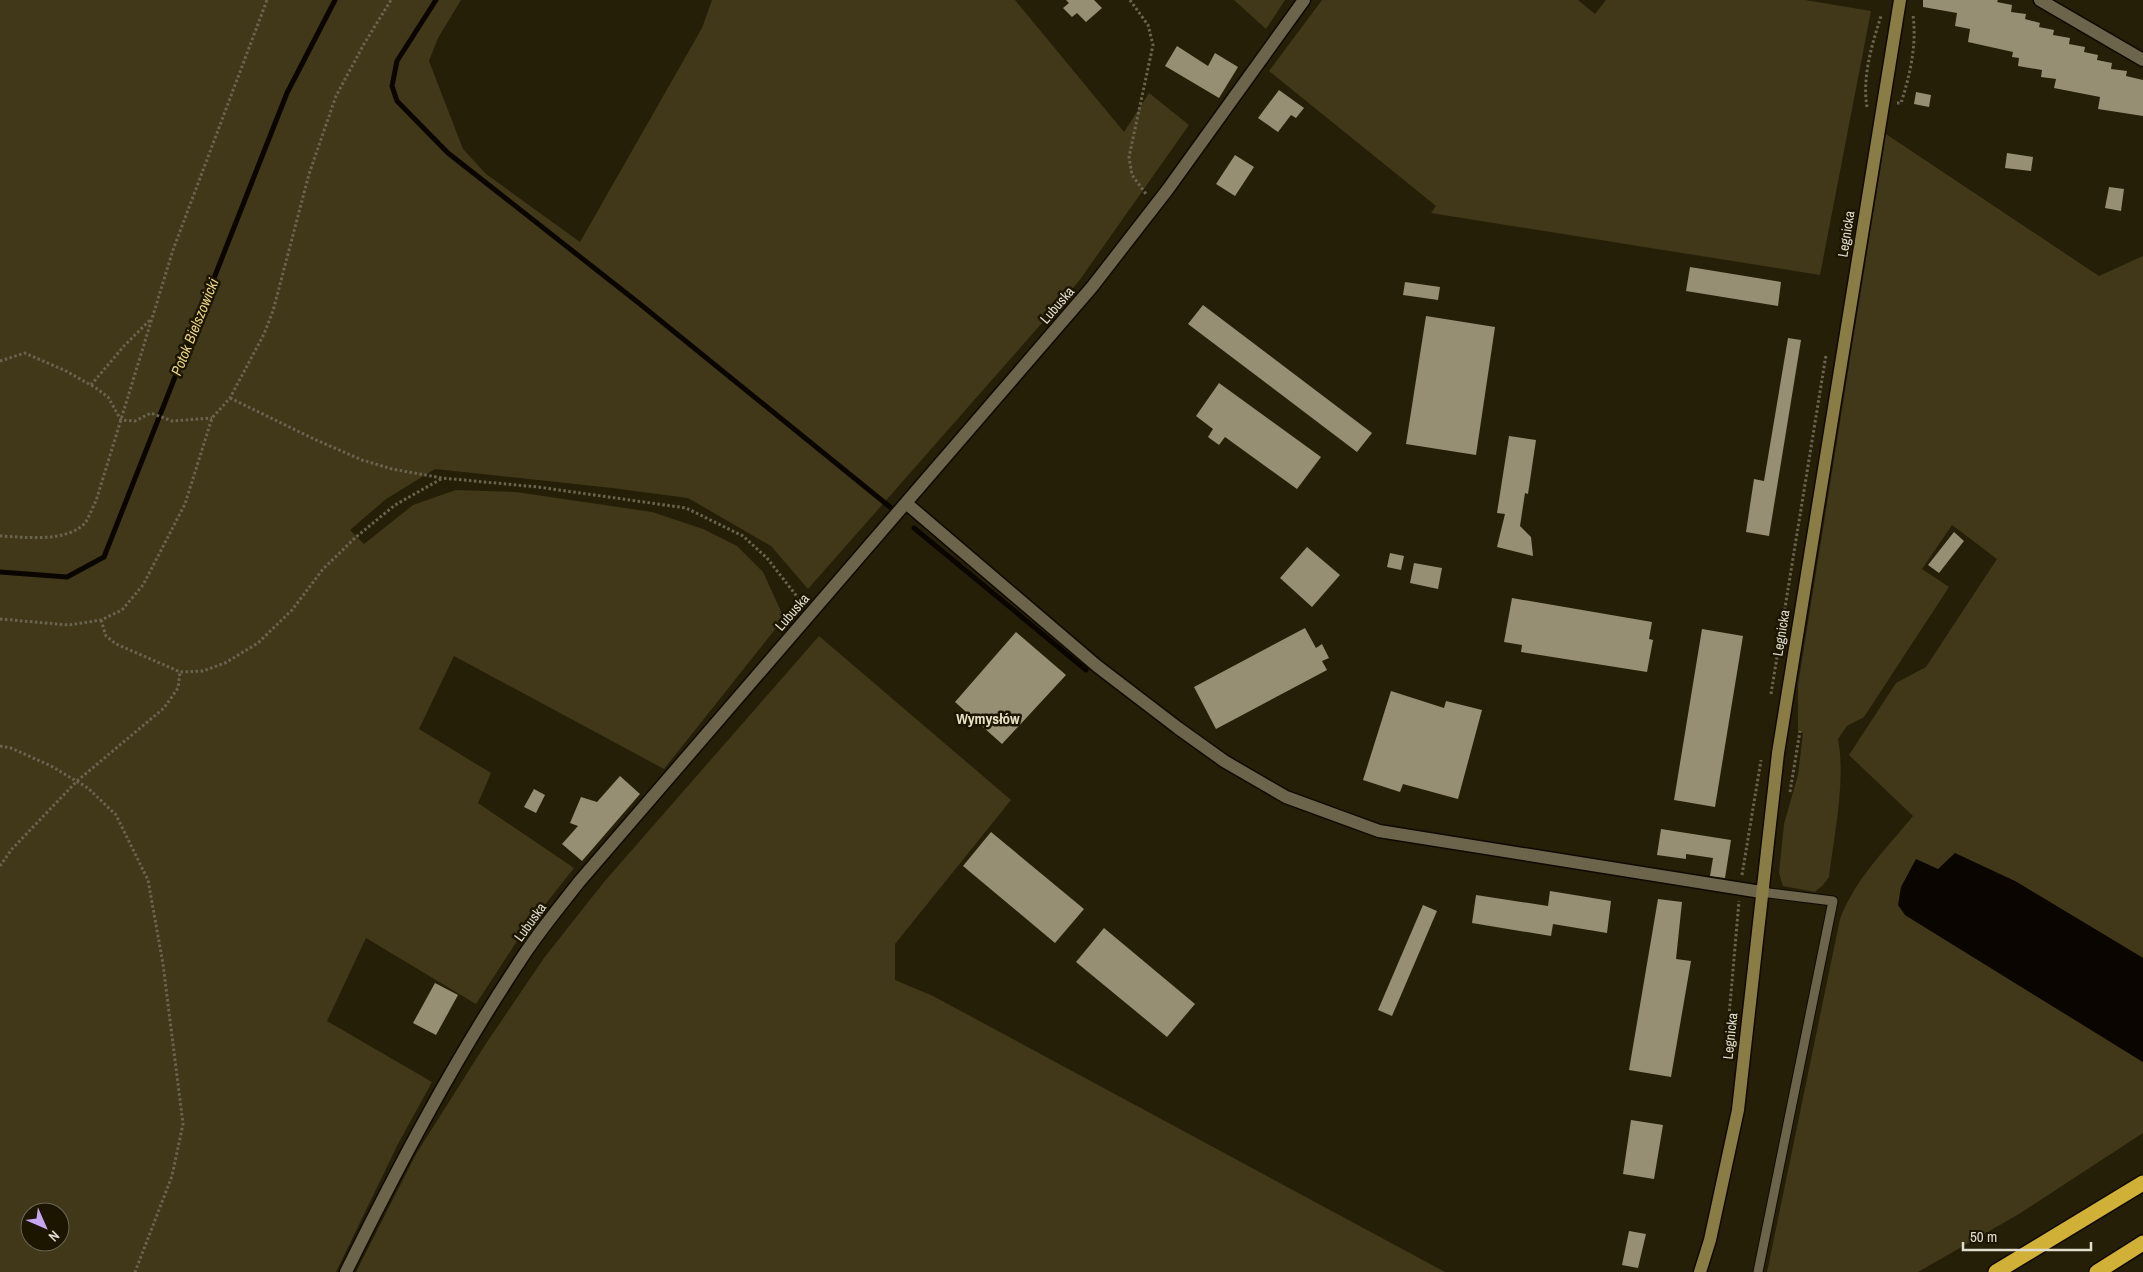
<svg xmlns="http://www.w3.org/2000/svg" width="2143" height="1272" viewBox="0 0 2143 1272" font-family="'Archivo Narrow',sans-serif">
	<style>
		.green { fill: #403819; fill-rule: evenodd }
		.water { fill: #0b0500 }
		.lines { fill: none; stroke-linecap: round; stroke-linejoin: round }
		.stream { stroke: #0b0500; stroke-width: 5 }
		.building { fill: #978f74 }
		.service-casing { stroke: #0f0900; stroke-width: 11 }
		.minor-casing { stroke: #0f0900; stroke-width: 15 }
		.secondary-casing { stroke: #0f0900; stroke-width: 15 }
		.motorway-casing { stroke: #0f0900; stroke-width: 18 }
		.path { stroke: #6a6450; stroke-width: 3; stroke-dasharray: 2.5 2.5; stroke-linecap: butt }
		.service { stroke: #6c654b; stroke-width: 9 }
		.minor { stroke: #6c654b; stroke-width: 12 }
		.secondary { stroke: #8a7c45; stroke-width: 12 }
		.motorway { stroke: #d0b036; stroke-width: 15 }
		.labels { text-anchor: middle; stroke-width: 5; stroke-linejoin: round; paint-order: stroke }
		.street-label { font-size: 14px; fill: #e0dcce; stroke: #1c1601 }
		.water-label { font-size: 15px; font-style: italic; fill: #e8d282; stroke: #1c1601 }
		.neighbourhood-label { font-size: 15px; font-weight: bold; fill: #eae1c4; stroke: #1c1601 }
	</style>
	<rect width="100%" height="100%" fill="#261f07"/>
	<path class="green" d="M0,0h461l-23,38 -9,23 34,88 23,25 94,68 122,-214 10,-28h303l109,132 25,-39 40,32 -110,156 -271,308 -37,-43 -83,-48 -76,-10 -177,-19 -49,30 -36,31 14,14 49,-39 43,-15 60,2 136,20 51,17 34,17 26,26 21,46 -120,151 -210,-113 -35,73 72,44 -13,30 96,65 -53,67 -45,69 -110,-66 -39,83 105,61 -34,62 -62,128h-336zM30,1212h30v30h-30z
		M1234,0h51l-19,29z
		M1322,0h256l17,14 11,-14h199l66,11 -51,264 -389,-62 5,-7 -167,-135z
		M1886,134l213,142 44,-20v702l-128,-77 -110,34 238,147v71l-124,81 -101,58h-151l73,-353c15,-40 47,-71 73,-103l-64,-61 47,-72 30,-16 71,-108 -45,-34 -30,44 27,18 -85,130 -17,9 -9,13c8,41 -4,97 -9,138l-6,8 -8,7 -32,-6 -4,-13 5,-49 14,-49 5,-42 -5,-1v-47z
		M819,636l192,164 -116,144v36l38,16 512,276h-1089l60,-118 69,-109 59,-87 60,-76z"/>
	<path class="water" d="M1955,853l60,28 128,77v104l-238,-147 -7,-10 3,-18 15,-28 22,10z"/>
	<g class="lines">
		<path class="stream" d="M436,0l-39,61 -5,25 5,15 51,52 192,151 250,203
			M914,528l172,142
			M0,572l67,5 37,-20 183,-464 48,-93"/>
	</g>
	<path class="building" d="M1066,0h28l8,8 -16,14 -9,-9 -5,4 -9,-9 6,-5z
		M1923,0h75l-1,2 15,3 -1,7 15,2 -1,5 15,4 -1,4 15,3 -1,5 17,3 -1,6 16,3 -1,5 14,3 -1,5 15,3 -1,6 16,2 -1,5 17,4v36l-45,-7 2,-12 -46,-9 2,-9 -15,-2 1,-7 -24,-4 1,-8 -7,-1 1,-5 -45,-10 2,-13 -15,-3 2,-13 -34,-6z
		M1177,46l31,20 7,-13 23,14 -19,31 -54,-32z
		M1279,90l25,18 -8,10 -5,-3 -13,17 -20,-14z
		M1916,92l15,3 -2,12 -15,-3z
		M2007,153l26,4 -2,14 -26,-3z
		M1235,155l19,12 -19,29 -19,-12z
		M2109,187l15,2 -3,22 -16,-3z
		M1690,267l91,15 -3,24 -92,-15z
		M1405,282l35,5 -2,13 -35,-5z
		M1203,305l169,128 -15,19 -169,-128z
		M1426,316l69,11 -19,128 -70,-11z
		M1788,338l13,2 -32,196 -23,-4 8,-53 10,2z
		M1219,383l102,74 -24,32 -72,-52 -6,8 -11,-8 5,-8 -17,-13z
		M1509,436l27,4 -8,54 -3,-1 -5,33 11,11 2,19 -36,-9 8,-33 -8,-1z
		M1954,532l10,9 -25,32 -11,-8z
		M1307,547l33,28 -28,32 -32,-29z
		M1390,553l14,3 -3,14 -14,-3z
		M1414,563l28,5 -4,21 -28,-6z
		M1512,598l140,24 -3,17 4,1 -6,32 -126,-20 1,-7 -18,-3z
		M1305,628l11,20 6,-4 7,14 -7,3 5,9 -111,59 -22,-42z
		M1702,629l41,7 -28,171 -41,-7z
		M1016,632l50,43 -64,69 -47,-42z
		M1391,691l53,17 2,-7 36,9 -24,89 -55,-15 -3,8 -37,-12z
		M620,776l20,18 -58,67 -20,-17 16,-18 -8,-3 11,-26 16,5z
		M534,789l11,6 -9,18 -12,-6z
		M1661,829l70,11 -6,38 -15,-2 3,-18 -27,-4v5l-29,-4z
		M991,832l93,77 -29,34 -92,-77z
		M1550,891l61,10 -4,32 -54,-9 -2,12 -79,-13 4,-28 72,11z
		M1658,899l24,3 -6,57 15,2 -20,116 -42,-7z
		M1423,905l14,6 -45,105 -14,-6z
		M1104,928l91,76 -28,33 -91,-75z
		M435,983l23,12 -22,40 -23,-12z
		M1631,1120l32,5 -9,54 -31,-5z
		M1629,1231l17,3 -8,34 -16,-3z"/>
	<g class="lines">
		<g class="service-casing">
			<path id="service" d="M1758,1272l75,-371 -72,-9"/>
		</g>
		<g class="minor-casing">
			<path id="minor" d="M2040,0l103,60
				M906,503l191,163 81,62 46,33 62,36 93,34 382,61
				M346,1272c52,-105 107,-210 172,-308 18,-29 40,-55 61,-82l513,-595 76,-98 136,-189"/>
		</g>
		<g class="secondary-casing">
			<path id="secondary" d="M1700,1272l10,-32 28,-130 40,-357 122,-753"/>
		</g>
		<g class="motorway-casing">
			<path id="motorway" d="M1996,1272l147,-89
				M2097,1272l46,-29"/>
		</g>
		<path class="path" d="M1130,0l18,25 5,20 -24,112 3,18 14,19
			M1897,103h4c9,-28 16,-58 12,-88
			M1867,107c-5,-31 5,-62 14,-91
			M0,361l25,-8 41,18 30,17 12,9 13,23 14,1 16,-8 21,8 40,-3
			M91,385l33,-39 27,-27
			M230,398l86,42 46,20 30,9 50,9 96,9 148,21 57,28 24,22 35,45
			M0,536c25,1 66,7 85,-13 4,-5 7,-15 11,-22l77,-251 94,-250
			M0,619l69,6 32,-5 21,-10 21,-25 42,-81 27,-86 18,-20 34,-64 9,-23 36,-137 27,-78 28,-52 27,-44
			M101,620l5,16 10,8 64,28 23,-1 22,-8 33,-20 34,-33 31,-41 33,-32 39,-32 46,-26
			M1771,694l55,-339
			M0,746l11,2 40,18 37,22 28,27 32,65 15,84 20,160 -11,52 -37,96
			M1790,792l10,-61
			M0,866l12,-17 65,-68 87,-73 14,-20 2,-16
			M1742,875l19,-115
			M1728,1056l-1,-17 12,-138"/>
		<use href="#service" class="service"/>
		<use href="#minor" class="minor"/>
		<use href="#secondary" class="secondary"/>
		<use href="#motorway" class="motorway"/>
	</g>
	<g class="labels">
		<g class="street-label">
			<text transform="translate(1846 234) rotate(-81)" y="5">Legnicka</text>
			<text transform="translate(1057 305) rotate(-49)" y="5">Lubuska</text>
			<text transform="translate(792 612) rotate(-49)" y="5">Lubuska</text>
			<text transform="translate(1781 633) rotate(-81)" y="5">Legnicka</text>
			<text transform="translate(530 922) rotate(-54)" y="5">Lubuska</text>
			<text transform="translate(1730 1036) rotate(-84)" y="5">Legnicka</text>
		</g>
		<g class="water-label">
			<text transform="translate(195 327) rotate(-68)" y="5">Potok Bielszowicki</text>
		</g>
		<g class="neighbourhood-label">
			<text x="988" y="724">Wymysłów</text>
		</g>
	</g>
	<g transform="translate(45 1227) rotate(135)"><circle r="24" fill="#1c1601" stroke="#6a6553"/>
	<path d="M0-4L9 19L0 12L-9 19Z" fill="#c6a6f0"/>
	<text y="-8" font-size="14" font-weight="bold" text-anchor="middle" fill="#e0dcce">N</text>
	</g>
	<path d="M1963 1242v8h128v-8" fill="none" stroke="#e0dcce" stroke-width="2.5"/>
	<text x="1970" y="1242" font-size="15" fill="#e0dcce" stroke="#1c1601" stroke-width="4" paint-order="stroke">50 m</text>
</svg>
